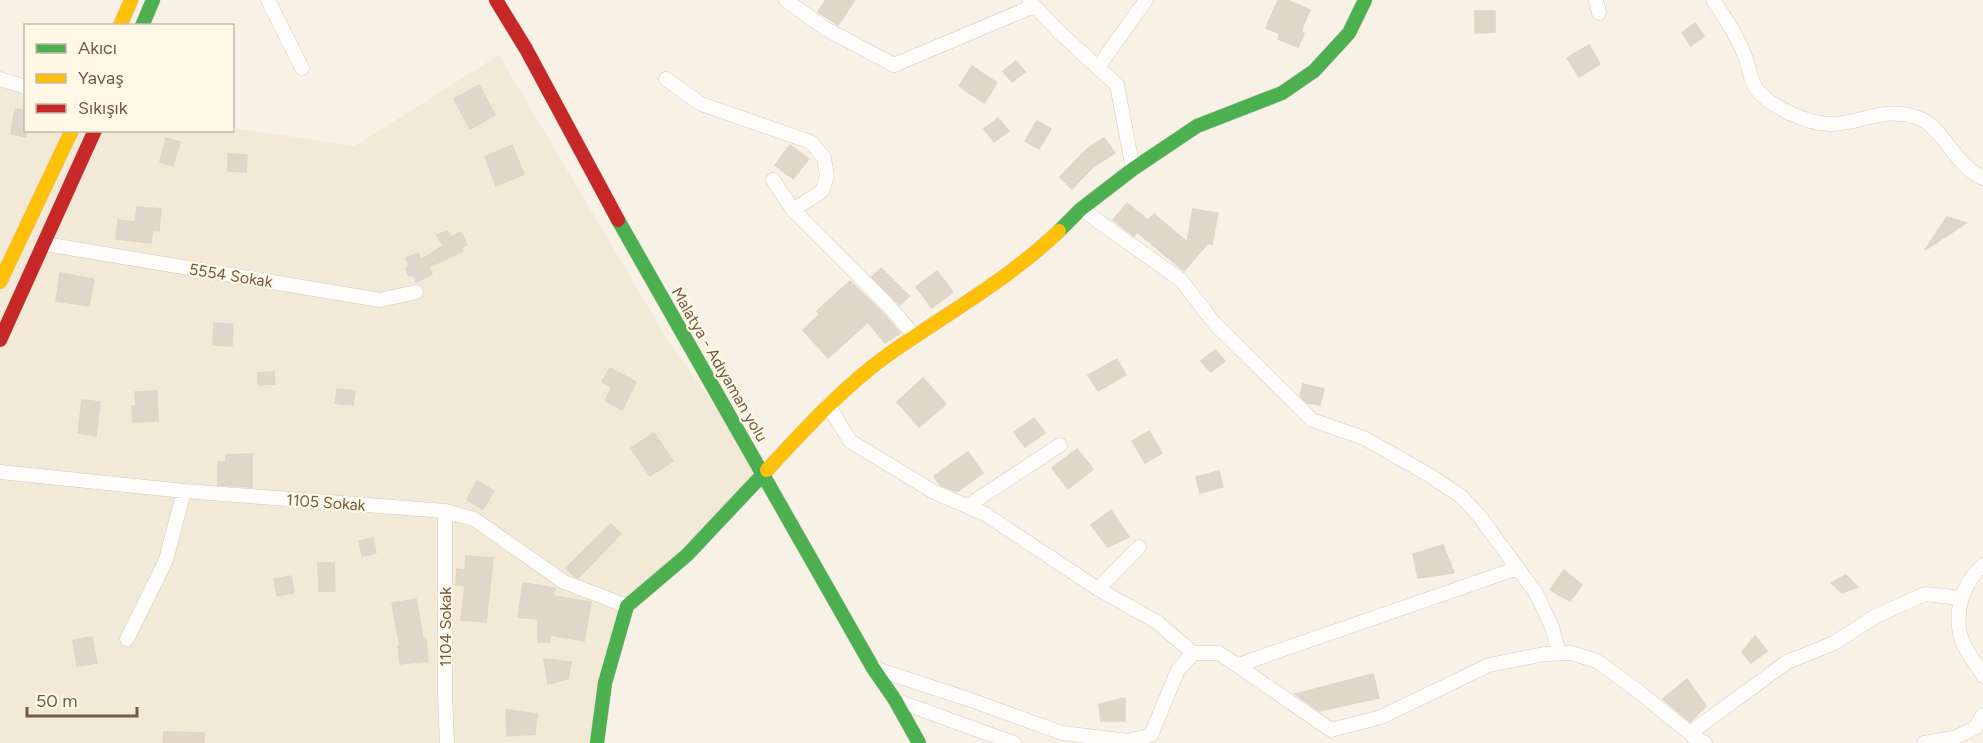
<svg xmlns="http://www.w3.org/2000/svg" width="1983" height="743" viewBox="0 0 1983 743" font-family="Figtree,sans-serif">
	<style>
		.residential { fill: #f2e9d6 }
		.building { fill: #e0d7cb; stroke: #dfd5c8; stroke-width: 1.5 }
		.lines { fill: none; stroke-linecap: round; stroke-linejoin: round }
		.street-casing { stroke: #d5ccc2; stroke-width: 15 }
		.fast-casing { stroke: #d7cdc3; stroke-width: 15 }
		.slow-casing { stroke: #d7cdc3; stroke-width: 15 }
		.jam-casing { stroke: #d7cdc3; stroke-width: 15 }
		.street { stroke: #fefdfb; stroke-width: 14 }
		.fast { stroke: #4caf50; stroke-width: 14 }
		.slow { stroke: #ffc107; stroke-width: 14 }
		.jam { stroke: #c62828; stroke-width: 14 }
		.labels { text-anchor: middle; stroke-width: 4.5; stroke-linejoin: round; paint-order: stroke }
		.street-label { font-size: 16px; fill: #735b47; stroke: #fff8e6 }
	</style>
	<rect width="100%" height="100%" fill="#f7f1e6"/>
	<path class="residential" d="M499,55l168,284 96,134 -140,140 -22,130h-601v-664l25,9 1,42h206l1,-2 122,18z"/>
	<path class="building" d="M826,0h29l-17,25 -20,-13z
		M1278,0h9l23,10 -9,21 3,2 -6,14 -20,-8 2,-5 -14,-6z
		M1475,11h20v21l-20,1z
		M1695,23l9,13 -13,10 -9,-13z
		M1589,45l11,19 -21,13 -12,-19z
		M1016,61l9,11 -13,10 -9,-11z
		M972,66l25,17 -13,20 -25,-17z
		M479,85l16,30 -25,14 -16,-30z
		M15,109l11,2v26l-15,-3z
		M998,118l11,13 -15,11 -10,-13z
		M1037,121l14,8 -12,20 -14,-8z
		M166,138l14,4 -7,24 -13,-4z
		M1104,138l11,15 -21,13 -22,23 -12,-12 27,-28z
		M512,145l12,29 -28,12 -11,-29z
		M790,145l19,14 -16,20 -18,-14z
		M228,154l19,1 -1,17 -18,-1z
		M1127,203l21,17 6,-6 33,28 6,-33 25,4 -6,31 -4,-1 -24,28 -47,-39 -3,4 -21,-16z
		M137,207l24,2 -2,22 -6,-1 -2,13 -35,-4 2,-19 17,2z
		M1947,217l19,6 -41,27z
		M447,231l4,6 10,-5 6,13 -6,3 2,3 -34,16 3,7 -16,8 -3,-8 -4,2 -3,-7 3,-3 -3,-8 12,-5 3,7 22,-14 -6,-11z
		M881,268l28,28 -9,9 -28,-28z
		M937,271l16,21 -21,16 -16,-21z
		M60,273l34,6 -5,27 -33,-5z
		M850,281l29,28 21,24 -15,10 -17,-21 -40,36 -25,-28 17,-16 -3,-3z
		M214,323l19,1 -1,22 -19,-1z
		M1215,350l10,11 -14,11 -10,-11z
		M1117,359l9,16 -28,16 -10,-16z
		M610,368l26,14 -14,28 -17,-9 7,-14 -10,-5z
		M274,372l1,12 -17,1v-12z
		M923,378l23,26 -27,23 -22,-25z
		M1303,384l21,5 -4,16 -13,-2 -7,-7z
		M337,389l18,2 -2,14 -18,-2z
		M157,391l1,30 -25,1 -1,-16h4l-1,-14z
		M82,400l18,2 -4,34 -18,-3z
		M1034,418l11,15 -20,14 -11,-15z
		M1149,431l13,22 -17,10 -13,-22z
		M654,433l19,28 -23,15 -19,-28z
		M1077,449l16,20 -25,20 -16,-21z
		M968,452l15,21 -26,19 -17,-7 -6,-9z
		M252,454v33l-34,-2v-23h8v-7z
		M1219,471l4,16 -23,6 -4,-16z
		M477,481l17,10 -11,18 -16,-9z
		M1111,510l18,27 -21,10 -17,-22z
		M611,524l10,10 -43,44 -4,-2 -8,-8z
		M373,538l3,15 -14,3 -3,-15z
		M1443,545l11,28 -36,5 -5,-24z
		M466,556l27,2 -7,64 -25,-2 4,-35h-9l1,-16 8,1z
		M318,563h16l1,28h-16z
		M1564,570l18,15 -12,16 -20,-11z
		M1846,575l12,12 -16,6 -11,-10z
		M291,576l3,17 -17,3 -3,-17z
		M523,583l32,5 -2,8 38,6 -7,39 -34,-6v7h-12v-23l-20,-2z
		M416,599l7,40 3,-1 2,23 -28,3 -2,-18h2l-8,-43z
		M1755,636l12,15 -16,12 -9,-11z
		M92,637l5,26 -20,3 -4,-26z
		M544,659l27,3 -3,17 -20,5z
		M1373,674l6,24 -60,13 -24,-17z
		M1687,679l19,27 -16,16 -27,-23z
		M1125,698v23h-24l-2,-17z
		M506,710l31,4 -2,20 -28,2z
		M164,732l40,1v10h-41z"/>
	<g class="lines">
		<g class="street-casing">
			<path id="street" d="M268,0l34,68
				M786,0l40,29 68,36 140,-59
				M1029,0l29,31 59,54 16,84
				M1596,0l3,13
				M1713,0c12,17 24,36 32,56 4,10 5,25 12,34 14,17 51,34 73,34 32,0 52,-18 86,-7 27,8 38,49 67,61
				M1098,67l48,-67
				M0,79l26,8
				M666,79l35,25 110,38 13,16 3,18 -5,15 -29,19 93,93 29,33
				M773,180l20,30
				M1081,209l100,71 34,44 97,96 52,18 65,37 33,22 18,20 56,76 16,34 7,26
				M45,244l335,56 36,-8
				M828,405l22,36 84,51 51,22 113,75 59,33 36,31
				M0,472l184,19 261,20 29,8 90,63 63,24
				M967,506l93,-61
				M445,511v182l2,50
				M1983,565c-21,19 -31,51 -20,78 5,11 14,22 20,33
				M1098,589l41,-42
				M127,639l39,-79 18,-69
				M1238,665l280,-97
				M873,668l95,31 94,34 66,8 23,-6 27,-65 15,-17h26l112,77 50,-13 108,-52 55,-11 27,-1 26,8 41,30 59,48 8,4
				M895,700l119,43
				M1690,733l97,-71 47,-19 42,-27 49,-22 36,4
				M1924,743l30,-5 21,-10 8,-13"/>
		</g>
		<g class="fast-casing">
			<path id="fast" d="M142,26l11,-26
				M618,220l255,448 22,32 24,43
				M1059,231l22,-22 52,-40 64,-43 85,-33 32,-22 35,-38 16,-33
				M597,743l8,-60 22,-77 60,-51 80,-85"/>
		</g>
		<g class="slow-casing">
			<path id="slow" d="M120,26l11,-26
				M0,282l72,-152
				M767,470c38,-41 76,-83 122,-116 57,-40 120,-75 170,-123"/>
		</g>
		<g class="jam-casing">
			<path id="jam" d="M496,0l30,49 92,171
				M0,340l95,-210"/>
		</g>
		<use href="#street" class="street"/>
		<use href="#fast" class="fast"/>
		<use href="#slow" class="slow"/>
		<use href="#jam" class="jam"/>
	</g>
	<g class="labels">
		<g class="street-label">
			<text transform="translate(231 275) rotate(9)" y="6">5554 Sokak</text>
			<text transform="translate(720 364) rotate(60)" y="6">Malatya - Adıyaman yolu</text>
			<text transform="translate(326 502) rotate(4)" y="6">1105 Sokak</text>
			<text transform="translate(445 627) rotate(-90)" y="6">1104 Sokak</text>
		</g>
	</g>
	<rect x="24" y="24" width="210" height="108" fill="#fff8e6" stroke="#c7b9a6" stroke-width="1.5"/>
	<rect x="36" y="44" width="30" height="9" fill="#4caf50" stroke="#c7b9a6" stroke-width="1.5"/>
	<text x="78" y="54" font-size="18" fill="#735b47">Akıcı</text>
	<rect x="36" y="74" width="30" height="9" fill="#ffc107" stroke="#c7b9a6" stroke-width="1.5"/>
	<text x="78" y="84" font-size="18" fill="#735b47">Yavaş</text>
	<rect x="36" y="104" width="30" height="9" fill="#c62828" stroke="#c7b9a6" stroke-width="1.5"/>
	<text x="78" y="114" font-size="18" fill="#735b47">Sıkışık</text>
	<path d="M27 707v9h110v-9" fill="none" stroke="#735b47" stroke-width="3"/>
	<text x="36" y="707" font-size="18" fill="#735b47" stroke="#fff8e6" stroke-width="4.5" paint-order="stroke">50 m</text>
</svg>
